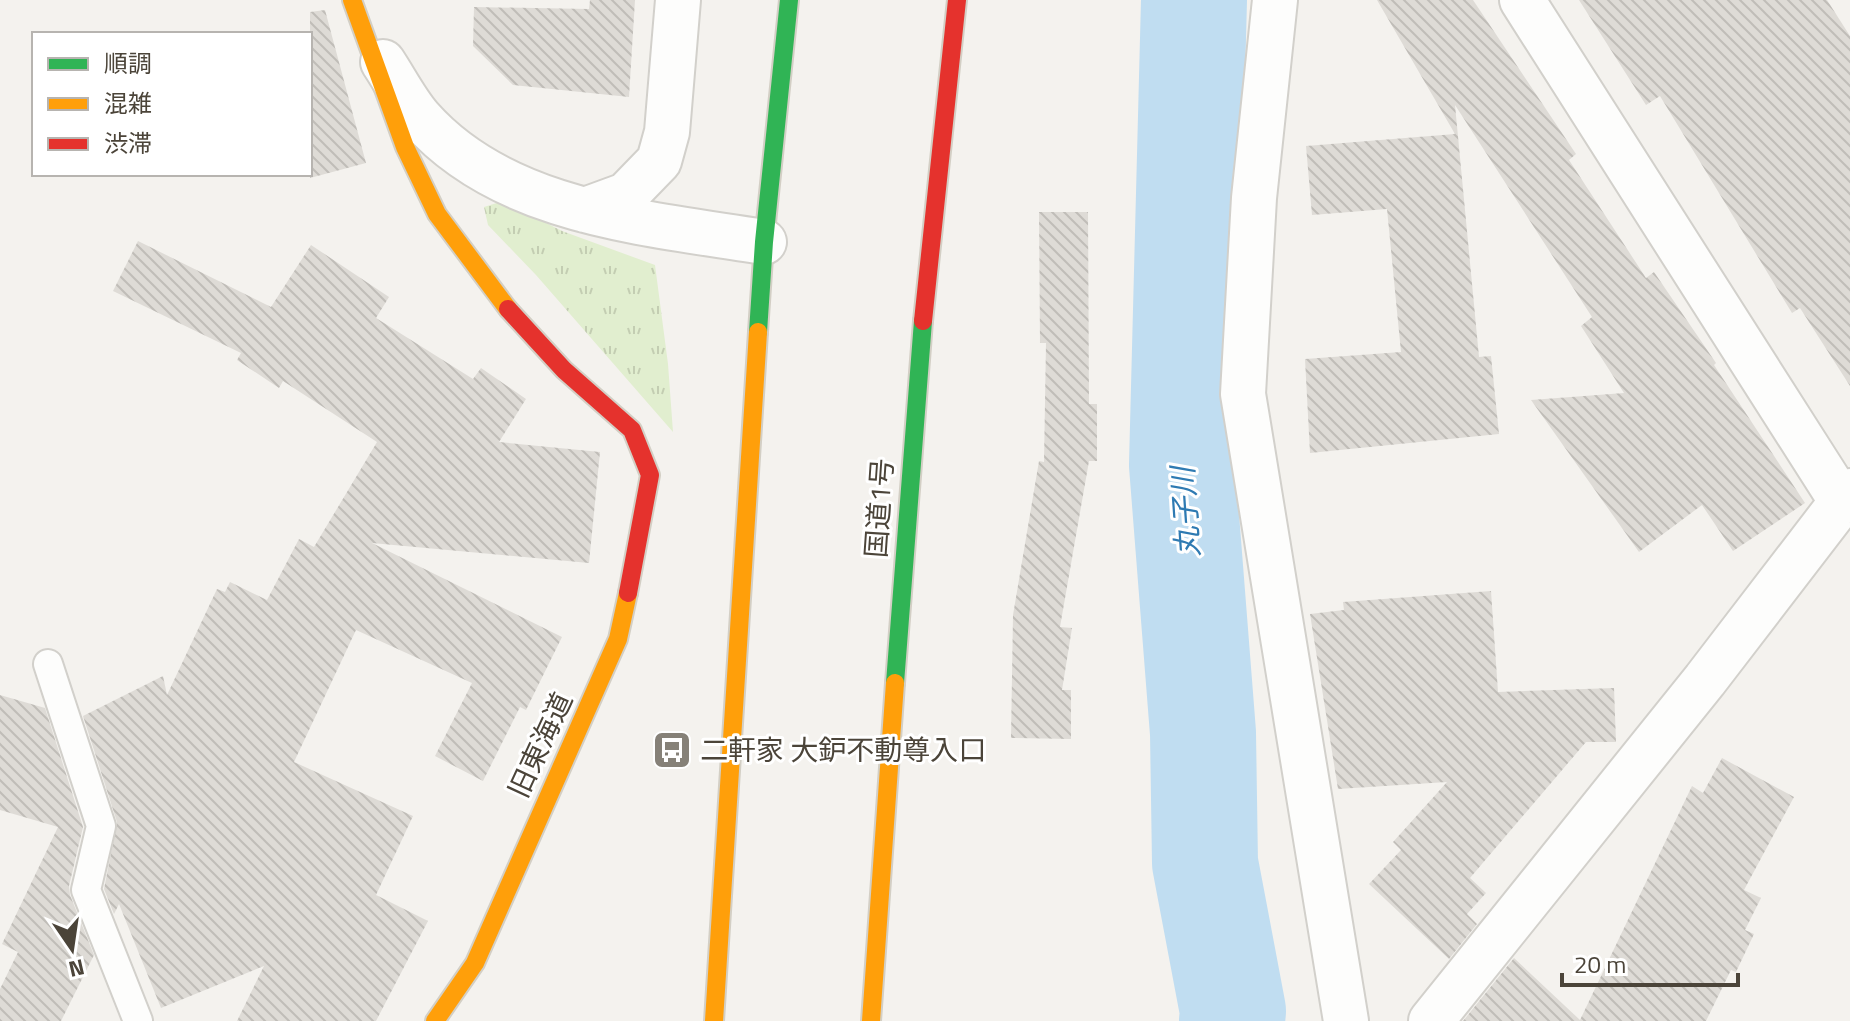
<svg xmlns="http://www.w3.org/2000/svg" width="1850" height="1021" viewBox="0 0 1850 1021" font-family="'Titillium Web','Noto Sans JP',sans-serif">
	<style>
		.grass { fill: url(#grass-tufts) }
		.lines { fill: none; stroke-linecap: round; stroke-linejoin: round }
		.river { stroke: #c0ddf1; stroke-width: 106 }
		.building { fill: url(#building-back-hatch) }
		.lane-casing { stroke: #d2d0cb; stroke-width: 32 }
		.street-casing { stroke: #d2d0cb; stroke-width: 48 }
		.fast-casing { stroke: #d3cfc5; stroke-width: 22 }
		.slow-casing { stroke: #d3cfc5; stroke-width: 22 }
		.jam-casing { stroke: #d3cfc5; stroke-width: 22 }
		.lane { stroke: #fdfdfc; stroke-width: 28 }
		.street { stroke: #fdfdfc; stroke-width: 44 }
		.fast { stroke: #30b455; stroke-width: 18 }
		.slow { stroke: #ff9f0a; stroke-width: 18 }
		.jam { stroke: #e5322d; stroke-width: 18 }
		.labels { text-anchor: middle; stroke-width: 6; stroke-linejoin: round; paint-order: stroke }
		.street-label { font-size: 28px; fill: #4b4439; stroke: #fff }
		.poi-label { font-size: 28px; fill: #4b4439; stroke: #fff; text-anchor: start }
		.water-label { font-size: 30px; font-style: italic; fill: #2e7ab2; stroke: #fff }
	</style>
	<defs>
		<pattern id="grass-tufts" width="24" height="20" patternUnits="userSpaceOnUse" patternTransform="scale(2)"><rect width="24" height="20" fill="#e1eecf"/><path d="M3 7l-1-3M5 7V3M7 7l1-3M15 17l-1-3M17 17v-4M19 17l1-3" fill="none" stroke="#c3cdb2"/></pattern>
		<pattern id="building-back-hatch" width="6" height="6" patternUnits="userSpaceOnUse" patternTransform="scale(2)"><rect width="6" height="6" fill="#dedbd6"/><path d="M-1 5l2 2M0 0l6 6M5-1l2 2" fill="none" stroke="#c0bdb8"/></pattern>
	</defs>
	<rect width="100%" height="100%" fill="#f4f2ee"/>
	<path class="grass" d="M503,201l59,30 93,34 13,99 5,68 -137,-157 -48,-50 -4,-18z"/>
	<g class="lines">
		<path class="river" d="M1194,0l-12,465 21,268 2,130 28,148 -1,10"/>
	</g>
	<path class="building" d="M590,0h45l-6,97 -116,-12 -40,-39 1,-39 115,2z
		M1377,0h96l103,154 -7,6 77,118 8,-6 62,91 -2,2 91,138 -72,48 -31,-46 -63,47 -108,-152 93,-7 -43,-67 11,-9 -137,-212 24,252 12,-1 8,78 -189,19 -5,-94 96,-7 -14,-143 -75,6 -6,-69 149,-12z
		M1579,0h248l23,36v350l-50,-78 -8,5 -132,-217 -14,9z
		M325,10l41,153 -56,15v-166z
		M1039,212h49l1,192h8v57h-8l-29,166 12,1 -10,62h9v49l-60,-1 2,-123 26,-154 5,1 2,-119h-6z
		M138,241l133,66 40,-62 78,52 -13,21 97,61 8,-11 45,31 -27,43 101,10 -11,111 -217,-20 190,94 -36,73 -6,-3 -37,74 -48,-25 37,-73 -116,-53 -62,132 119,54 -37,79 52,26 -52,100h-139l27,-55 -103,42 -42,-104 -5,10 -10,-25 13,-67 -34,-106 80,-40 4,19 50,-106 8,3 5,-10 37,18 32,-61 15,8 63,-105 -94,-61 -4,7 -42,-28 4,-7 -128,-62z
		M1491,591l7,101 116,-4 2,54h-30l-116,136 16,15 -19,21 10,10 -28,35 -80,-75 32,-34 -8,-8 54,-60 -109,7 -28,-175 34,-4 -1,-8z
		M0,695l45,13 38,119 -14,59 1,9 24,60 -33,66h-61v-32l18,-37 -16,-8 56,-117 -58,-17z
		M1722,758l72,39 -50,93 17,8 -16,32 9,4 -18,38 -5,-2 -25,51h-243l51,-63 66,62 112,-234 11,7z"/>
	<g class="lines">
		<g class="lane-casing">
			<path id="lane" d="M48,664l53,162 -15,64 52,131"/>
		</g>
		<g class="street-casing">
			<path id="street" d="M1275,0l-21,198 -11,196 103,627
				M1522,0l320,502
				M383,62c12,18 23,40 37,56 84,95 226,105 344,124
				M585,210l41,-15 33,-34 8,-29 11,-132
				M1431,1021l274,-341 145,-189"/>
		</g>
		<g class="fast-casing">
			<path id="fast" d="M758,332l6,-90 25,-242
				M895,683l28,-362"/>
		</g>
		<g class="slow-casing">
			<path id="slow" d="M352,0l53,147 32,67 71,95
				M435,1021l40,-58 143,-324 10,-46
				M714,1021l44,-689
				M871,1021l24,-338"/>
		</g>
		<g class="jam-casing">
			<path id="jam" d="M508,309l56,61 68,60 18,45 -22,118
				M923,321l34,-321"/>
		</g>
		<use href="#lane" class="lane"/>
		<use href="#street" class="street"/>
		<use href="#fast" class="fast"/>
		<use href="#slow" class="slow"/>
		<use href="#jam" class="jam"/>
	</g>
	<defs>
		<g id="bus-square" transform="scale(2)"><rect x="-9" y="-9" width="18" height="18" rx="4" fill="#868178" stroke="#fff"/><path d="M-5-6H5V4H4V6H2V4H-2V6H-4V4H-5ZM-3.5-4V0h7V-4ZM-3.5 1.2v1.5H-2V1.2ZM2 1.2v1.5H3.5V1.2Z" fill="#fff"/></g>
	</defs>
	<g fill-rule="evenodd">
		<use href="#bus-square" x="672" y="750"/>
	</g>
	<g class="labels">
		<g class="street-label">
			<text transform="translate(879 508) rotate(-86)" y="10">国道1号</text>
			<text transform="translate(540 745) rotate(-65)" y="10">旧東海道</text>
		</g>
		<g class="poi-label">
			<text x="700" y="760">二軒家 大鈩不動尊入口</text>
		</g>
		<g class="water-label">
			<text transform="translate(1186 512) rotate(-94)" y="10">丸子川</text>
		</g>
	</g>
	<rect x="32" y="32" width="280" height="144" fill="#ffffff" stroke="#b7b4b0" stroke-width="2"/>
	<rect x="48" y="58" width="40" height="12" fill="#30b455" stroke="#b7b4b0" stroke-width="2"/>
	<text x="104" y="72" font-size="24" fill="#4b4439">順調</text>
	<rect x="48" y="98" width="40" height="12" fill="#ff9f0a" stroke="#b7b4b0" stroke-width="2"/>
	<text x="104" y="112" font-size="24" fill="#4b4439">混雑</text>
	<rect x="48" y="138" width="40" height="12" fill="#e5322d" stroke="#b7b4b0" stroke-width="2"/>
	<text x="104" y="152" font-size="24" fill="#4b4439">渋滞</text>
	<g transform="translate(72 949) rotate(167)" stroke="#ffffff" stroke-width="6" paint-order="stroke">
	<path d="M0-6L14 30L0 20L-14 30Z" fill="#4b4439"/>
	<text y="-12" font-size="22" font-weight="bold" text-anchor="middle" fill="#4b4439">N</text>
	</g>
	<path d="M1562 973v12h176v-12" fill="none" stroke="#4b4439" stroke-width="4"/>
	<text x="1574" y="973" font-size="24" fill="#4b4439" stroke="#ffffff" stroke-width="6" paint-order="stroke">20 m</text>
</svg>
